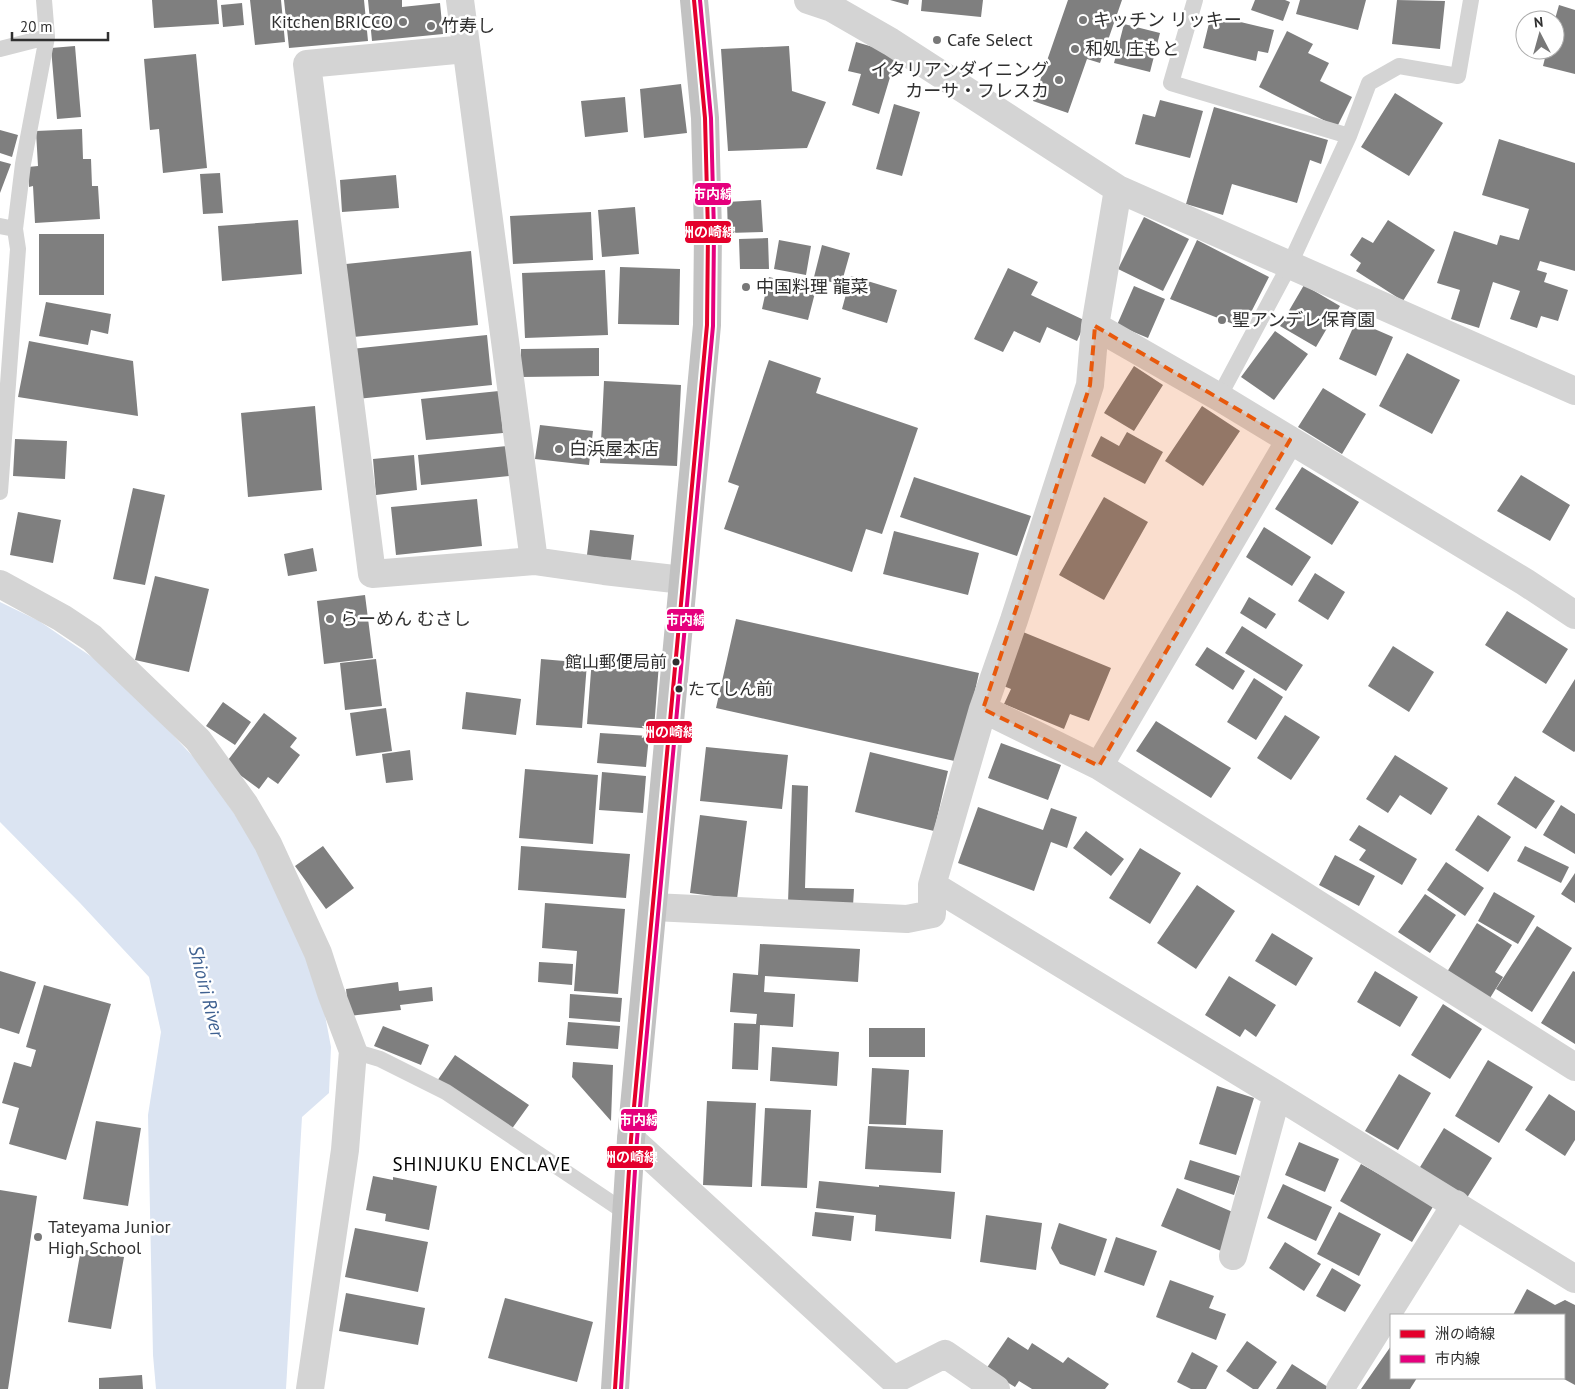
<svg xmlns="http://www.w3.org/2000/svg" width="1575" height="1389" viewBox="0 0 1575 1389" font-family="'PT Sans','Noto Sans JP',sans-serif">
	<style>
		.water { fill: #dbe4f2 }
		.building { fill: #7f7f7f }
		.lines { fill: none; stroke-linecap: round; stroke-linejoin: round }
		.lane { stroke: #d4d4d4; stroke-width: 16 }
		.street { stroke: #d4d4d4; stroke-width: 28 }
		.highway { stroke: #c2c2c2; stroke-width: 28 }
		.bus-1-casing { stroke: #fff; stroke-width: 8 }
		.bus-2-casing { stroke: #fff; stroke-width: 8 }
		.bus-1 { stroke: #e4002b; stroke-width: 4 }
		.bus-2 { stroke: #e5007d; stroke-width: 4 }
		.marked { fill: #e8590c; fill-opacity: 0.2; stroke: #e8590c; stroke-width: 4; stroke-dasharray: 10 6; stroke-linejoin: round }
		.poi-dot { fill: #787878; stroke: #fff; stroke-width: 2 }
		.bus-dot { fill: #303030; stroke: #fff; stroke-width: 2 }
		.labels { text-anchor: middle; stroke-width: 5; stroke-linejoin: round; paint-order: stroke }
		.bus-label { font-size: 17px; fill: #303030; stroke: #fff; text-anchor: end }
		.poi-label { font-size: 18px; fill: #303030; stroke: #fff; text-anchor: start }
		.water-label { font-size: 19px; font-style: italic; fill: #3f6191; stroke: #fff }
		.neighbourhood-label { font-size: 19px; letter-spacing: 1px; fill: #000; stroke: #fff }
		.line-badge { stroke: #fff; stroke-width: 2 }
		.badge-label { font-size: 14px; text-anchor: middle; font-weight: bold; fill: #fff }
	</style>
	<rect width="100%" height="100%" fill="#fff"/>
	<path class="water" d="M0,602l39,19 75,51 86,92 53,77 61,116 17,90 -2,46 -27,24 -16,272h-130l-3,-34 -5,-240 13,-83 -12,-55 -69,-74 -80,-81z"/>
	<path class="building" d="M152,0h65l2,24 -65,4z
		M250,0h31l4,42 -30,3z
		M284,0h80l4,41 -79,7z
		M368,0h34v7l38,-4 3,31 -71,7z
		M890,0h19l-1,5z
		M922,0h61l-2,17 -60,-6z
		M1068,0h54l-22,63 -13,-4 -19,54 -35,-12z
		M1255,0h30l5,2 -7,19 -32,-11z
		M1300,0h66l-8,30 -62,-16z
		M1397,0l48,1 -5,48 -48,-5z
		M242,3l2,22 -21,2 -2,-22z
		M1559,5l16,5v64l-32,-8 4,-16h8v-31z
		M1211,15l63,15 -6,23 -10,-2 -2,10 -53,-13z
		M1124,24l36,9 -10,39 -36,-9z
		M1287,31l26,13 -5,9 21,10 -9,18 32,16 -15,30 -78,-40z
		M856,42l41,12 -18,60 -27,-9 9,-31 -13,-3z
		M75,46l6,71 -24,2 -6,-71z
		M789,46l3,45 34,11 -19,46 -79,3 -7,-102z
		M196,54l11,114 -44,5 -4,-44 -9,1 -6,-71z
		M681,84l6,49 -43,5 -4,-49z
		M1395,93l48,30 -34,53 -48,-29z
		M625,97l3,35 -43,5 -4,-36z
		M1160,100l43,11 -13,47 -55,-14 8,-30 12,3z
		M894,104l26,8 -18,64 -26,-7z
		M1214,107l114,33 -7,24 -11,-4 -13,43 -65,-19 -9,31 -37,-11z
		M82,129l1,30h8l1,27h6l2,33 -65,4 -2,-37 -4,1 -1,-20 10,-1 -2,-35z
		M0,130l18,5 -6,22 -12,-4z
		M1499,139l76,24v108l-35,-10 -3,9 10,3 -3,9 24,8 -10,31 -17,-5 -4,12 -27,-9 10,-28 -27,-9 -14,46 -28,-9 9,-29 -23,-7 17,-52 43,14 3,-10 19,5 10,-31 -47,-14z
		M0,161l11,3 -11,29z
		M220,173l3,40 -20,1 -3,-40z
		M396,175l3,33 -57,4 -2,-32z
		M761,200l2,32 -35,1 -1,-31z
		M635,207l4,47 -37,3 -4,-47z
		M591,212l2,48 -80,4 -3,-48z
		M1144,217l45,22 -26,52 -45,-22z
		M298,220l4,54 -80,7 -4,-55z
		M1388,220l47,30 -32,51 -47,-30 5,-8 -11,-8 12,-18 11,6z
		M39,234h65v61h-65z
		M768,238l1,31h-29l-1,-30z
		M779,240l32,6 -5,29 -32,-6z
		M1197,240l72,37 -26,51 -73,-29z
		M822,245l28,8 -9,32 -27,-8z
		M471,251l7,74 -125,12 -7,-73z
		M620,267l60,2 -1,56 -61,-1z
		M1008,268l30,14 -7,13 55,26 -9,20 -30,-14 -7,16 -26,-12 -11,21 -29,-13z
		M605,270l3,65 -83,3 -3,-65z
		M851,276l46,14 -10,33 -45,-14z
		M769,277l47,12 -8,31 -46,-11z
		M1304,285l36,21 -24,41 -36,-21z
		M1134,286l31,13 -17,39 -31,-13z
		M46,302l65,12 -3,20 -17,-4 -3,15 -49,-9z
		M1356,321l37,16 -17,39 -37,-17z
		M1275,331l33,23 -34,46 -33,-23z
		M487,335l5,50 -135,14 -6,-50z
		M29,341l104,20 5,55 -120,-19z
		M599,348v28l-78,1v-28z
		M1407,353l53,27 -28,54 -53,-28z
		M769,360l52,18 -5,15 102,35 -36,106 -16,-5 -14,43 -128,-43 15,-43 -11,-4z
		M1134,366l29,19 -29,46 -30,-18z
		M604,381l77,4 -4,81 -77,-3z
		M1323,388l43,26 -24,40 -44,-27z
		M499,391l4,42 -77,7 -5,-41z
		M315,406l7,84 -74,7 -7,-84z
		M1202,406l38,25 -37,55 -38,-25z
		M540,425l53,6 -4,34 -54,-6z
		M1127,432l36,20 -18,32 -54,-28 10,-20 18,10z
		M15,439l52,2 -2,38 -52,-3z
		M507,446l2,30 -88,9 -3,-30z
		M414,455l3,35 -41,5 -3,-36z
		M1302,467l57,35 -27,43 -57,-36z
		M1521,475l49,30 -20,36 -53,-30z
		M914,477l117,39 -14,40 -117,-39z
		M133,488l32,7 -20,90 -32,-6z
		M1104,497l44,25 -44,78 -45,-25z
		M477,499l5,47 -86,9 -5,-48z
		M18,512l43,8 -8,43 -43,-8z
		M1264,527l47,30 -19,29 -46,-29z
		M590,530l44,5 -4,33 -44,-5z
		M894,531l85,22 -11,42 -85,-21z
		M313,548l4,23 -29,5 -4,-22z
		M1315,573l30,19 -17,28 -30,-19z
		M155,576l54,13 -20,83 -54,-12z
		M365,595l8,63 -49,6 -7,-63z
		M1249,597l27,17 -10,15 -26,-16z
		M1507,611l61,38 -22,35 -61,-39z
		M736,619l243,54 -20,89 -243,-54z
		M1242,626l61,39 -17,26 -61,-38z
		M1023,632l88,36 -22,53 -19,-7 -6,15 -60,-25 7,-15 -10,-4z
		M1393,646l41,26 -25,40 -41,-26z
		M1207,647l38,24 -12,19 -38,-25z
		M592,658l67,5 -5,66 -67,-5z
		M376,659l6,47 -37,4 -5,-47z
		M541,659l46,4 -5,65 -46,-3z
		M1254,678l29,19 -27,43 -29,-18z
		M1575,679v72l-1,1 -32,-20z
		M466,692l55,7 -5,36 -54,-6z
		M223,702l28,20 -16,23 -29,-19z
		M386,708l6,43 -36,5 -6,-43z
		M264,713l33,25 -7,9 10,8 -22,29 -10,-7 -9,12 -34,-25z
		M1285,715l35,22 -29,43 -34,-22z
		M1156,721l75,47 -20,30 -75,-47z
		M600,733l49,3 -3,31 -49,-4z
		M1001,743l60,22 -13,35 -60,-22z
		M706,747l82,8 -6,54 -82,-8z
		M410,750l3,30 -27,3 -4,-29z
		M870,752l78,19 -14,60 -79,-19z
		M1395,755l53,33 -17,27 -31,-20 -12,18 -22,-14z
		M525,769l73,6 -5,69 -74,-6z
		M602,772l44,4 -3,37 -44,-3z
		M1515,776l40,25 -19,28 -39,-25z
		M792,785l16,1 -3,102 49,1 -1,17 -65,-3z
		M1561,805l14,9v40l-32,-19z
		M978,807l65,23 8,-22 26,9 -10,31 -16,-6 -17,49 -76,-28z
		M700,815l47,6 -10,78 -47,-6z
		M1478,815l33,22 -23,35 -33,-22z
		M1359,825l58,34 -15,26 -43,-25 7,-10 -17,-10z
		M1086,831l38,28 -13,17 -38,-28z
		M323,846l31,42 -28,21 -31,-43z
		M521,846l109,8 -4,44 -108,-8z
		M1525,846l44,21 -8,16 -44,-22z
		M1140,848l41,25 -31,51 -41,-26z
		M1335,855l40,21 -16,30 -40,-21z
		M1446,862l38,26 -19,28 -38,-26z
		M1575,873v30l-14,-9z
		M1197,885l38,26 -39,58 -39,-26z
		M1494,892l41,24 -17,28 -40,-23z
		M1425,894l31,21 -26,38 -32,-21z
		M545,903l80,6 -7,85 -44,-3 3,-40 -35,-3z
		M1477,923l35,22 -17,27 8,5 -13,21 -43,-26z
		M1537,926l35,22 -40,64 -36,-23z
		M1272,933l41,25 -17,28 -41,-25z
		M760,944l100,5 -2,33 -93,-6 -1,16 31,2 -2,33 -33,-2 -2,45 -26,-1 2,-46 22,1 1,-10 -27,-2 3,-39 25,2z
		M539,962l34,2 -1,21 -34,-3z
		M0,971l36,11 -17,52 -19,-6z
		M1375,971l43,26 -18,30 -43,-25z
		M1573,971l2,1v72l-34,-21z
		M1229,976l47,29 -20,32 -11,-8 -5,8 -35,-22z
		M398,982l1,9 33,-4 1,14 -33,4 1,5 -52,6 -3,-27z
		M44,985l67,19 -45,156 -57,-16 10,-36 -17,-5 12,-41 17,5 5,-17 -10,-3z
		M570,994l52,4 -2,24 -51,-4z
		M1443,1004l39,25 -32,50 -39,-24z
		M568,1022l52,4 -2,23 -52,-4z
		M383,1026l46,19 -8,20 -47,-19z
		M869,1028h56v29h-56z
		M772,1047l67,5 -2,34 -67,-5z
		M455,1055l74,50 -18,25 -74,-49z
		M1488,1060l45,27 -34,56 -44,-27z
		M573,1062l40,3 -2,56 -39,-44z
		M872,1068l37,2 -3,55 -37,-1z
		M1399,1074l32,19 -33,57 -33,-19z
		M1217,1086l37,12 -18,57 -37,-11z
		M1549,1094l26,17v29l-10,16 -40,-26z
		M707,1101l49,2 -4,84 -49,-2z
		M765,1108l46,2 -4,78 -46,-2z
		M96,1121l45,7 -13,78 -45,-7z
		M868,1126l75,4 -2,43 -76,-4z
		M1444,1128l48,30 -27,43 -48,-29z
		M1299,1142l40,17 -14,33 -40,-17z
		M1190,1160l50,16 -6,19 -50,-16z
		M1361,1164l73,41 -22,37 -72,-41z
		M373,1176l20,4v-3l44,9 -8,44 -44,-9 1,-7 -20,-4z
		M819,1181l60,6v-2l76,7 -4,47 -76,-8 1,-16 -60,-7z
		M1283,1184l49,23 -16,34 -49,-23z
		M1177,1188l58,25 -2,43 -72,-30z
		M0,1190l37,6 -29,193h-8z
		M815,1212l39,4 -3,25 -39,-5z
		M1339,1212l42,22 -22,42 -42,-22z
		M986,1215l56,8 -6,47 -56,-8z
		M1059,1223l48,16 -12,37 -35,-12 -9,-16z
		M355,1228l73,14 -10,50 -73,-15z
		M1116,1237l41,14 -13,35 -40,-14z
		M1285,1242l36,22 -17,27 -35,-23z
		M81,1249l43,8 -13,72 -43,-7z
		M1332,1268l29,17 -16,27 -29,-16z
		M1170,1280l44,16 -5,12 17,6 -10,26 -60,-23z
		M1527,1289l28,16 10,-5 10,5v80l-11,-6v-64h-51z
		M346,1293l79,15 -7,37 -79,-14z
		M505,1298l88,24 -16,60 -89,-24z
		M1008,1337l20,13 4,-7 31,20 5,-6 41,27 -4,5h-73l-13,-8 -4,6 -29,-18z
		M1247,1341l30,21 -19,27h-5l-27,-18z
		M1391,1346v32h26l-7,11h-49z
		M1192,1352l26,14 -12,23h-15l-14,-7z
		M1292,1364l39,25h-55z
		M142,1375l1,14h-44v-11z"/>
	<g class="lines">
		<path class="lane" d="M1195,0l-24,83 178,53
			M0,49l47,-12
			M0,226l15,3
			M1219,397l70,-131 60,-130 20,-53 30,-17 59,10 13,-76
			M0,492l18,-243 -3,-20 8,-65 24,-127 -3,-37
			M353,1051l27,8 66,33 179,120"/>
		<path class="street" d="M460,0l74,561
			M808,0l24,8 59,34 227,147 457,202
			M466,49l-159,15 65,510 162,-13 70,10 79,9
			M1095,326l124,71 306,185 50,33
			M0,584l62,34 30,20 106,102 47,65 23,39 50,109 13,40 22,58 -8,99 -35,239
			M983,709l116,57 476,301
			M1099,766l191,-326
			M932,885l345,210 298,184
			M653,907l254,12 25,-5v-29l51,-176 31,-89 76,-235 5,-59 23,-137
			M631,1139l263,241 51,-26 51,35
			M1233,1256l44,-161
			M1340,1389l116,-185"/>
		<path class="highway" d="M615,1389l16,-250 76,-814 1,-93 -3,-114 -11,-118"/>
		<g class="bus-1-casing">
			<path id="bus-1" d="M615,1389l16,-250 76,-814 1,-93 -3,-114 -11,-118"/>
		</g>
		<g class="bus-2-casing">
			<path id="bus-2" d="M621,1389l16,-250 76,-813 1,-94 -3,-114 -11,-118"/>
		</g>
		<use href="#bus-1" class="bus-1"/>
		<use href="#bus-2" class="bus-2"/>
	</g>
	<path class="marked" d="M1095,326l195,114 -191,326 -116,-57 107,-324z"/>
	<g class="poi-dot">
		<circle cx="1083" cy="20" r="5"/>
		<circle cx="403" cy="22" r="5"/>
		<circle cx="431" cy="26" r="5"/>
		<circle cx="937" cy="40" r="5"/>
		<circle cx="1075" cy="49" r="5"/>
		<circle cx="1059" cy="80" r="5"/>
		<circle cx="746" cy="287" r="5"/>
		<circle cx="1222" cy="320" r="5"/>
		<circle cx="559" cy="449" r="5"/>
		<circle cx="330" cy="619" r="5"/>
		<circle cx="38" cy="1237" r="5"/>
	</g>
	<g class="bus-dot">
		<circle cx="676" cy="662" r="4.5"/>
		<circle cx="679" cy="689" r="4.5"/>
	</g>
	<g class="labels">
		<g class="bus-label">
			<text x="667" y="668">館山郵便局前</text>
			<text x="688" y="695" text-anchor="start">たてしん前</text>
		</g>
		<g class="poi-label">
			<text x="1093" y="26">キッチン リッキー</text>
			<text x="393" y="28" text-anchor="end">Kitchen BRICCO</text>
			<text x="441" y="32">竹寿し</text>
			<text x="947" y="46">Cafe Select</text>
			<text x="1085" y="55">和処 庄もと</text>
			<text x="1049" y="76" text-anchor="end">イタリアンダイニング<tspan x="1049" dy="21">カーサ・フレスカ</tspan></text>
			<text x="756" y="293">中国料理 龍菜</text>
			<text x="1232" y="326">聖アンデレ保育園</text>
			<text x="569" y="455">白浜屋本店</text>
			<text x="340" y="625">らーめん むさし</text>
			<text x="48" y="1233">Tateyama Junior<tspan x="48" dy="21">High School</tspan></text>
		</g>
		<g class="water-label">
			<text transform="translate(207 991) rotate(76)" y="7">Shioiri River</text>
		</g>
		<g class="neighbourhood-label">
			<text x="482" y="1171">SHINJUKU ENCLAVE</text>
		</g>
	</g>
	<g class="line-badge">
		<rect x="694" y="182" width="38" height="24" rx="5" fill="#e5007d"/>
		<rect x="684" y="220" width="48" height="24" rx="5" fill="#e4002b"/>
		<rect x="666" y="608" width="39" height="24" rx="5" fill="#e5007d"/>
		<rect x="645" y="720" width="48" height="24" rx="5" fill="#e4002b"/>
		<rect x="620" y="1108" width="38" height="24" rx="5" fill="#e5007d"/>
		<rect x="606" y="1145" width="48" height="24" rx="5" fill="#e4002b"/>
	</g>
	<g class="badge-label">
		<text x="713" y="199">市内線</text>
		<text x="708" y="237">洲の崎線</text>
		<text x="686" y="625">市内線</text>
		<text x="669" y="737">洲の崎線</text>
		<text x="639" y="1125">市内線</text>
		<text x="630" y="1162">洲の崎線</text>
	</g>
	<rect x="1390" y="1314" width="175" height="65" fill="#ffffff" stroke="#acacac"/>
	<rect x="1400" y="1330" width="25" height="8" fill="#e4002b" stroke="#acacac"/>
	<text x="1435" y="1339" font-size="15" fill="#303030">洲の崎線</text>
	<rect x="1400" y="1355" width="25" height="8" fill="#e5007d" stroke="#acacac"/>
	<text x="1435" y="1364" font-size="15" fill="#303030">市内線</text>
	<g transform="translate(1540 35) rotate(354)"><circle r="24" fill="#ffffff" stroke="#acacac"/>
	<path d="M0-4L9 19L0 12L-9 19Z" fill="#787878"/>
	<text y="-8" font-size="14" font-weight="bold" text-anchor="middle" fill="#303030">N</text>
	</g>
	<path d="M12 32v8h96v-8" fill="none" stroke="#303030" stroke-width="2.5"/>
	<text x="20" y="32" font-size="15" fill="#303030" stroke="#ffffff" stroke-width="4" paint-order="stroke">20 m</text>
</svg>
